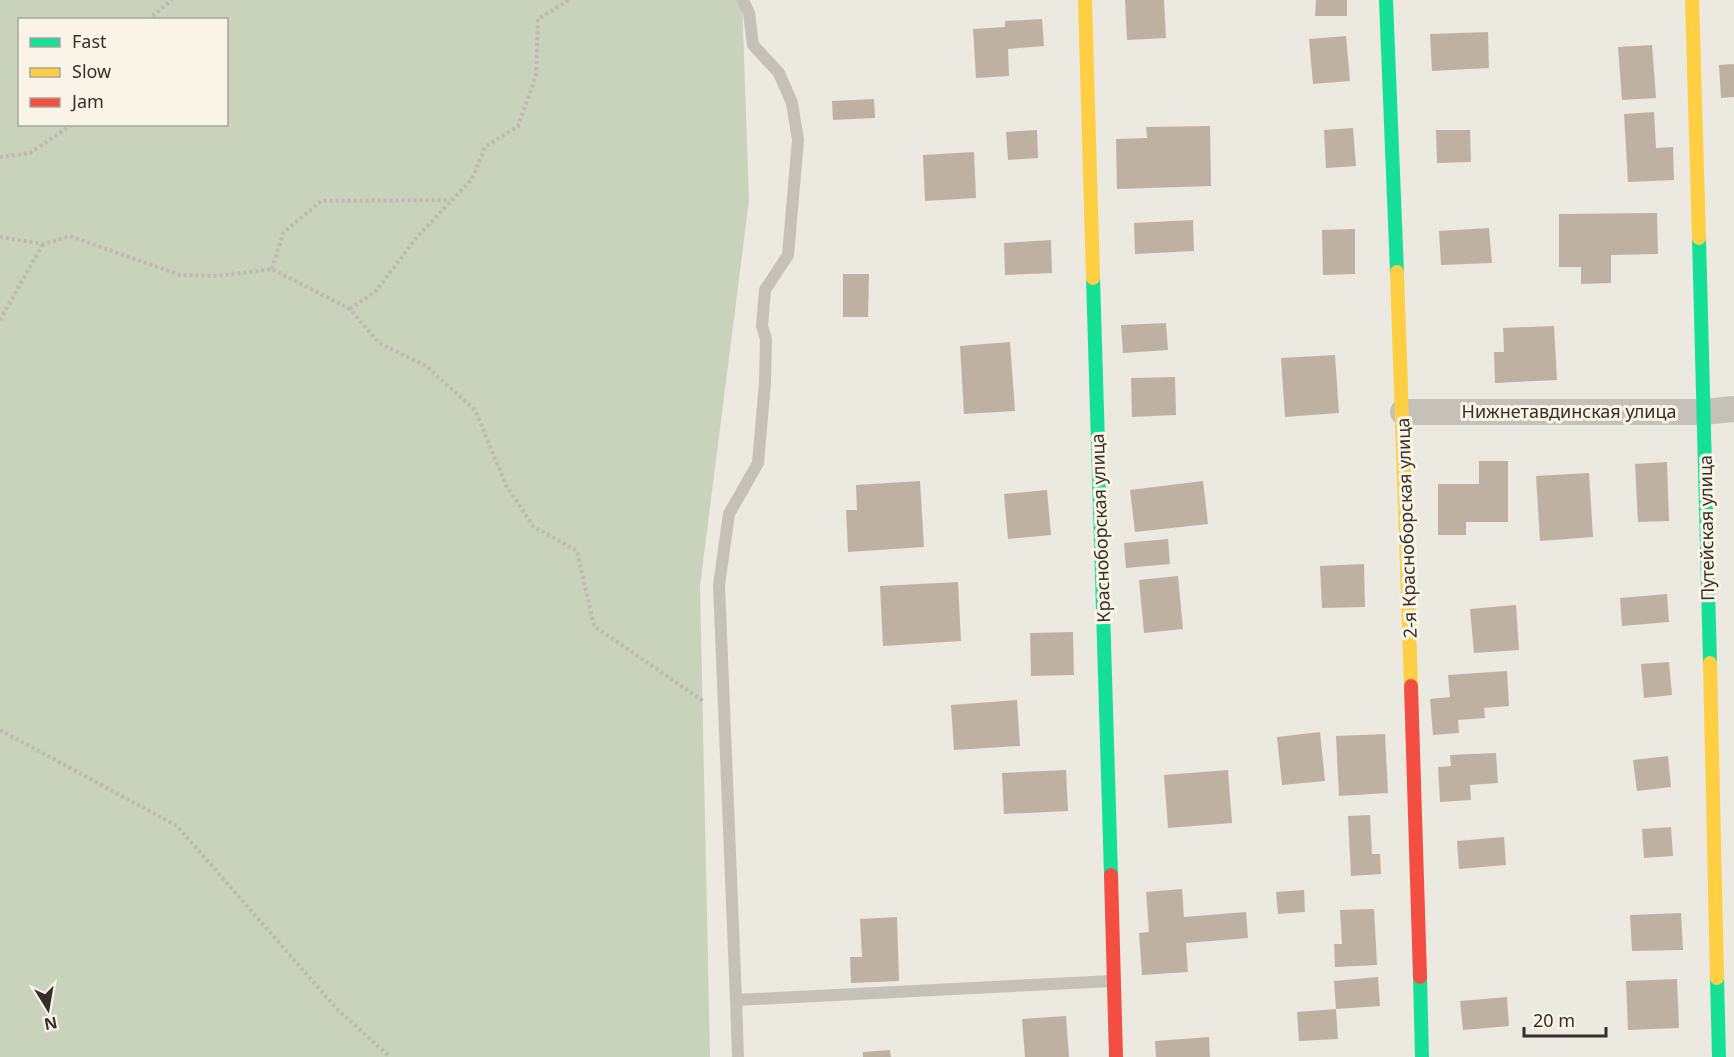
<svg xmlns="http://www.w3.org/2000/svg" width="1734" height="1057" viewBox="0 0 1734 1057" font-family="'Noto Sans',sans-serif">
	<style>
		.green { fill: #c9d2ba; fill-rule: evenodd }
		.building { fill: #bfb1a2 }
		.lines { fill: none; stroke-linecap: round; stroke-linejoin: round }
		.path { stroke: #bebab2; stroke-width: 4; stroke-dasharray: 3 3; stroke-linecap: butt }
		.lane { stroke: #c5c1b9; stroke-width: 12 }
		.street { stroke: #c5c1b9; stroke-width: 26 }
		.fast { stroke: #16e098; stroke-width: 14 }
		.slow { stroke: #ffcf43; stroke-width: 14 }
		.jam { stroke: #f24e42; stroke-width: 14 }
		.labels { text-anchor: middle; stroke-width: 6; stroke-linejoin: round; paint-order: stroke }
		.street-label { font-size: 18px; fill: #352f28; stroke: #f9f4e7 }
	</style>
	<rect width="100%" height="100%" fill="#ece9e0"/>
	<path class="green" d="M0,0h742l7,200 -49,386 10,471h-710zM20,20h206v104h-206z"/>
	<path class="building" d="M1125,0h39l2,38 -39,2z
		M1316,0h31v16h-32z
		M1042,19l2,27 -36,3 1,27 -33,2 -3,-49 32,-2v-6z
		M1488,32l1,36 -57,3 -2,-37z
		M1346,36l4,45 -37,3 -4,-45z
		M1652,45l4,53 -34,2 -4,-53z
		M1734,64v33l-13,1 -2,-33z
		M874,99l1,19 -42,2 -1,-19z
		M1654,112l2,36 17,-1 1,33 -46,2 -4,-68z
		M1210,126l1,60 -94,3 -1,-50 31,-1 -1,-11z
		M1353,128l3,38 -30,2 -2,-38z
		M1037,130l1,28 -30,2 -2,-28z
		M1436,130h34l1,32 -34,1z
		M974,152l2,46 -51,3 -2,-46z
		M1657,213l1,41 -47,1v28l-30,1v-17h-22v-53z
		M1193,220l1,31 -59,3 -1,-31z
		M1489,228l3,35 -51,2 -2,-34z
		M1355,229v45l-32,1 -1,-45z
		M1051,240l1,33 -47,2 -1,-32z
		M843,274h26l-1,43h-25z
		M1166,323l2,27 -45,3 -2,-28z
		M1554,326l3,54 -62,3 -1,-31h10l-1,-24z
		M1010,342l5,69 -51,3 -4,-68z
		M1335,355l4,58 -54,4 -4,-59z
		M1175,377l1,38 -44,2 -1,-39z
		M1479,461h29v61h-42v13h-28v-51h41z
		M1667,462l2,59 -31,1 -3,-58z
		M1589,473l4,64 -53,4 -4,-65z
		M920,481l4,66 -76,5 -2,-42h11l-1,-25z
		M1203,481l5,43 -73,8 -5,-42z
		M1047,490l4,45 -43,4 -4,-45z
		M1168,539l2,25 -44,4 -2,-25z
		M1364,564l1,43 -43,1 -2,-42z
		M1178,576l5,53 -39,4 -5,-53z
		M958,582l3,59 -78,5 -3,-60z
		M1667,594l2,28 -47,4 -2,-28z
		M1516,605l3,45 -45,3 -4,-44z
		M1073,632l1,43 -43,1 -1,-43z
		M1669,662l3,33 -28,3 -3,-34z
		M1507,671l2,35 -25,2 1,10 -27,2 1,13 -26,2 -3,-36 20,-2 -2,-22z
		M1017,700l3,46 -66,4 -3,-45z
		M1320,732l5,49 -43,4 -5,-48z
		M1385,734l3,59 -49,3 -3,-60z
		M1496,753l2,30 -28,2 1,15 -31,2 -2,-35 13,-1 -1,-11z
		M1668,756l3,31 -34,4 -4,-31z
		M1066,770l2,41 -64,3 -2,-41z
		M1228,770l4,53 -64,5 -4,-53z
		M1370,815l2,39h8l1,20 -30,2 -3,-60z
		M1671,827l2,29 -29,2 -2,-29z
		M1504,837l2,28 -47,4 -2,-28z
		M1182,889l2,28 62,-5 2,26 -62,5 2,29 -46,3 -3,-42 10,-1 -3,-40z
		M1304,890l1,22 -27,2 -2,-22z
		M1374,909l3,56 -42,2 -1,-23h8l-2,-34z
		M1681,913l2,37 -51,1 -2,-36z
		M897,917l2,64 -48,2 -1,-26h12l-2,-38z
		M1378,977l2,29 -44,3 -2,-28z
		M1677,979l2,49 -51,2 -2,-49z
		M1507,997l2,29 -46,4 -3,-29z
		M1336,1009l2,30 -39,2 -2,-29z
		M1066,1016l3,41h-44l-3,-38z
		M1209,1037l1,20h-54l-1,-16z
		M890,1050l1,7h-28v-5z"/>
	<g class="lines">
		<path class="path" d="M148,20l24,-20
			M0,157l30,-4 43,-29
			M0,237l43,7 27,-8 110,39 38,1 54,-7 78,40 29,34 47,23 49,44 31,75 27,41 44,25 17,75 109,75
			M272,269l11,-36 38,-32 129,-1
			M350,309l26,-18 41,-54 55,-58 13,-32 33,-21 18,-50 2,-57 31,-19
			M0,320l43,-76
			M0,730l177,96 160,183 53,48"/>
		<path class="lane" d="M743,0l6,13 4,32 26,28 13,30 6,37 -10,115 -23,35 -3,36 4,13 -1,44 -7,80 -29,51 -10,71 17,415 376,-19
			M736,1000l2,57"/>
		<path class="street" d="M1403,412h301l30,-3"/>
		<path class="fast" d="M1386,0l11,272
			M1699,238l11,425
			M1093,278l18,597
			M1420,977l2,80
			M1717,978l2,79"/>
		<path class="slow" d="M1085,0l8,278
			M1692,0l7,238
			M1397,272l14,414
			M1710,663l7,315"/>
		<path class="jam" d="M1411,686l9,291
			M1111,875l5,182"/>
	</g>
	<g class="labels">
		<g class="street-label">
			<text x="1569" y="418">Нижнетавдинская улица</text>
			<text transform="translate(1101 528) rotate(-92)" y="6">Красноборская улица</text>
			<text transform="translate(1407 528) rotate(-92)" y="6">2-я Красноборская улица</text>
			<text transform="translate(1707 528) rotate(-91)" y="6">Путейская улица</text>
		</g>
	</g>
	<rect x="18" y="18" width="210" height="108" fill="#f9f4e7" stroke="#aba59b" stroke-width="1.5"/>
	<rect x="30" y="38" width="30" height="9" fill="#16e098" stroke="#aba59b" stroke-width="1.5"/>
	<text x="72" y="48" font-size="18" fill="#352f28">Fast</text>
	<rect x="30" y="68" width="30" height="9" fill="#ffcf43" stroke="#aba59b" stroke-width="1.5"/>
	<text x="72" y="78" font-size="18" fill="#352f28">Slow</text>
	<rect x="30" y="98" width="30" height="9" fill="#f24e42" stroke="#aba59b" stroke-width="1.5"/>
	<text x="72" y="108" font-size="18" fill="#352f28">Jam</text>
	<g transform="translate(48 1009) rotate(169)" stroke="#f9f4e7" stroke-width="4.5" paint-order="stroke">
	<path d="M0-4.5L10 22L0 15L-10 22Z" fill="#352f28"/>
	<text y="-9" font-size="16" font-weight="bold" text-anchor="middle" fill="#352f28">N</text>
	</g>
	<path d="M1524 1027v9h82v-9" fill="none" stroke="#352f28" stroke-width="3"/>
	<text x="1533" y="1027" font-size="18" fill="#352f28" stroke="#f9f4e7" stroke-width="4.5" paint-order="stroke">20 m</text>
</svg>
